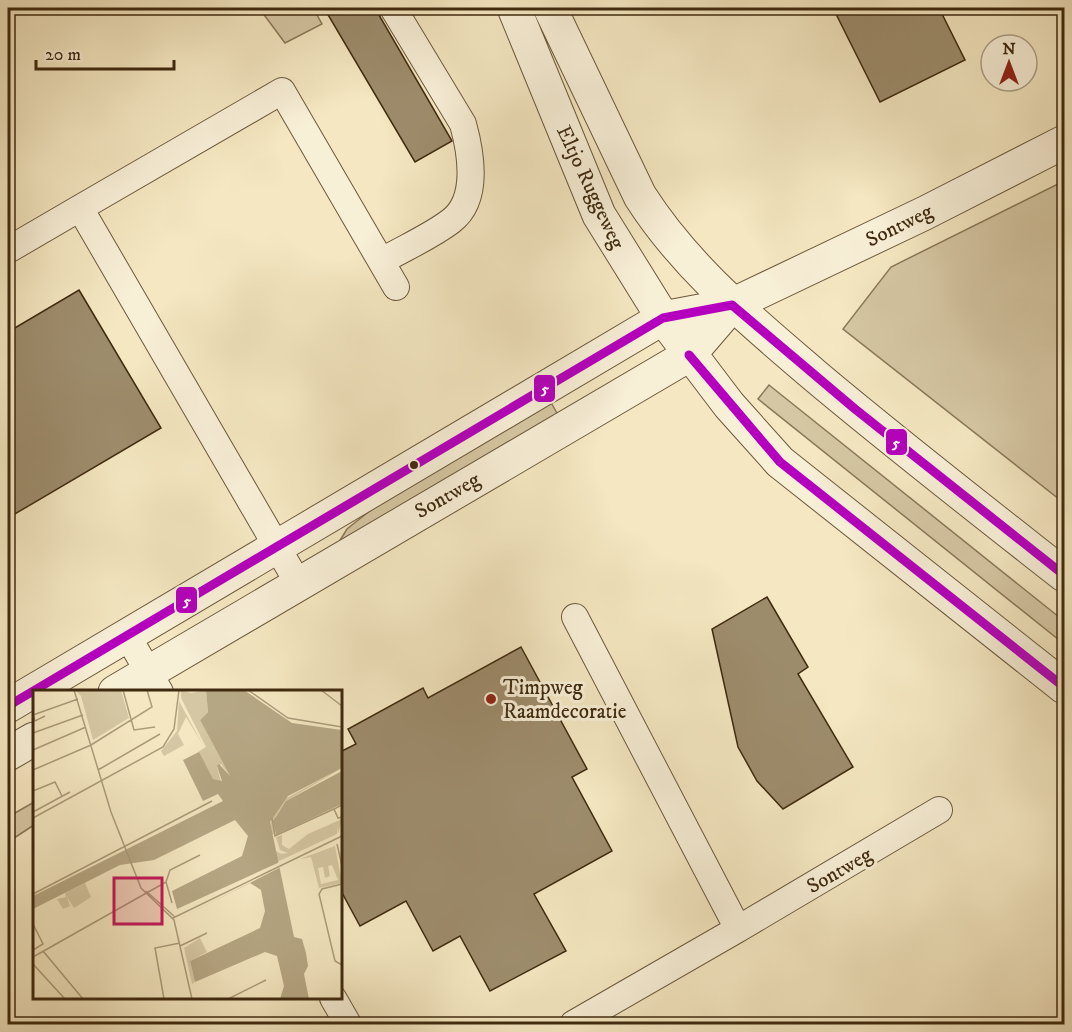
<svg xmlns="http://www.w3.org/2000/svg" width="1072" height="1032" viewBox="0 0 1072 1032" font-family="'IM FELL DW Pica',serif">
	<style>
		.green { fill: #d5c7a3; stroke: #8a7859; stroke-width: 1.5 }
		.building { fill: #9d8c6c; stroke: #3f2a0f; stroke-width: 1.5 }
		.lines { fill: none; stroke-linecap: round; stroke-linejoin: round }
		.service-casing { stroke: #6c593c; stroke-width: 28 }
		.minor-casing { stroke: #6c593c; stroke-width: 35 }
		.tertiary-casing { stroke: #6c593c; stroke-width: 35 }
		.service { stroke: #f8efd7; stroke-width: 26 }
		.minor { stroke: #f8efd7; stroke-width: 33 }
		.tertiary { stroke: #f8efd7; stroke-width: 33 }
		.bus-1-casing { stroke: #f8efd7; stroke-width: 14 }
		.bus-1 { stroke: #b400be; stroke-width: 9 }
		.bus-dot { fill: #3f2a0f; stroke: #f8efd7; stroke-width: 2 }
		.poi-dot { fill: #8f2418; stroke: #f8efd7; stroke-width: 2 }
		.labels { text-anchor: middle; stroke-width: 6; stroke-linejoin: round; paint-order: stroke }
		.street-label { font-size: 21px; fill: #3f2a0f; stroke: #f8efd7 }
		.poi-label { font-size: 21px; fill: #3f2a0f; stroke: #f8efd7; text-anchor: start }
		.inset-road { fill: none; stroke: #ac9b7a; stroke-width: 1.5 }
		.view { fill: #c2185b; fill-opacity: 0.15; stroke: #c2185b; stroke-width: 3 }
		.inset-edge { fill: none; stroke: #3f2a0f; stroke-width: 3 }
		.line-badge { stroke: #f8efd7; stroke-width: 2 }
		.badge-label { font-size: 16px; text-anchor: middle; font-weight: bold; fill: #fff }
	</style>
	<rect width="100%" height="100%" fill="#f4e7c1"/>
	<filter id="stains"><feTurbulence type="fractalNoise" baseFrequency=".00333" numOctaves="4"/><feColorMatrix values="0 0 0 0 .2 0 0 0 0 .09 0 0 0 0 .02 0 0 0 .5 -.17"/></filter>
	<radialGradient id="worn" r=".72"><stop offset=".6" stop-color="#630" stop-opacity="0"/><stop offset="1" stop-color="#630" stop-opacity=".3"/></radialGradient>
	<path class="green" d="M259,8h54l9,16 -37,19z
		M1064,181v322l-221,-174 48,-62z
		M769,385l295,236v23l-306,-245z
		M549,399l9,16 -219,127 8,-13 35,-28z
		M34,802v23l-26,17v-25z"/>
	<path class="building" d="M324,8h51l77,133 -37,21z
		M833,8h106l26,52 -85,42z
		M79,290l82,138 -153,90v-186z
		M767,597l41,70 -10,7 55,93 -70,42 -26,-28 -19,-34 -26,-118z
		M521,647l66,122 -15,8 40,74 -78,43 32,57 -76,40 -30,-55 -27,15 -27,-50 -46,25 -20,-37v-137l16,-8 -8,-15 75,-41 5,10z"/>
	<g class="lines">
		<g class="service-casing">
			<path id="service" d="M80,208l202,-117 114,196
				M8,250l72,-42 218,375
				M382,261c22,-13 48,-24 69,-40 28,-21 20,-68 12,-97l-70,-116
				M127,635l33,57
				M738,929l201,-119
				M333,998l15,26
				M573,1024l165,-95 -163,-312"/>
		</g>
		<g class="minor-casing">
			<path id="minor" d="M732,305l193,-92 139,-71"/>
		</g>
		<g class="tertiary-casing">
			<path id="tertiary" d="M514,8l85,207 64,103 66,87 51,57 284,225
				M550,8l90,188c46,72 109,123 173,178 82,69 167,135 251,201
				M115,692l574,-337 43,-50
				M8,706l655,-388 69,-13
				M8,754l26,-15"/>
		</g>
		<use href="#service" class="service"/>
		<use href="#minor" class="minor"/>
		<use href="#tertiary" class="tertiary"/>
		<g class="bus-1-casing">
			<path id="bus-1" d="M732,305l123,104 209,166
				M689,355l91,107 284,225
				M8,706l655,-388 69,-13"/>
		</g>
		<use href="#bus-1" class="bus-1"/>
	</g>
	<circle class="bus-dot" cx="414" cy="465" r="5"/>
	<circle class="poi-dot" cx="491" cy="699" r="6"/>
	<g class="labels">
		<g class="street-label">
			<text transform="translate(591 187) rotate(65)" y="7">Eltjo Ruggeweg</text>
			<text transform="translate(899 225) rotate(-26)" y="7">Sontweg</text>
			<text transform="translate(447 495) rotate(-30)" y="7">Sontweg</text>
			<text transform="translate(839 870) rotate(-30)" y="7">Sontweg</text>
		</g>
		<g class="poi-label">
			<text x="503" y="694">Timpweg<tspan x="503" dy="24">Raamdecoratie</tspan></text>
		</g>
	</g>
	<g transform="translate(33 690)">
		<rect width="309" height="309" fill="#f4e7c1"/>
		<path d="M42,0h46l8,28 -36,22 -12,-44zM148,0l10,3 15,-3 2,22 -8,8 30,56 -9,-12 -4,3 4,15 -8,-3 -15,-27 8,-5 -25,-49zM146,11l24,44 -17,-28 -8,17 6,11 -20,11 -3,-5 16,-20zM309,78l-56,33 -11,16v17l-5,1 1,-17 12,-18zM309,129l-4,15v-9l-1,9 -60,28 -3,-12 7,4 7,-1 -8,-3 -4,-13 6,-2v10l7,4 19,-15zM302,156l7,37 -23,5 -8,-31 -11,2zM299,175l6,15 -17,4 -3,-16 5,-1 2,11 5,-2 -2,-10zM52,193l6,14 -17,11 -7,-11 3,9 -7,3 -6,-10 9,-2 -1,-4zM167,248l7,14 -17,9 5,21 -3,2 -8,-36z" fill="#d5c7a3" fill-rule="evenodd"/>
		<path d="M173,0h38l48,33 50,7v38l-54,28 -18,26 24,115 8,2 4,14 2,13 -4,8 5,25h-29l4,-13 -7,-30 -12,-4 -70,30 -5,-21 70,-33 5,-17 -4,-21 -11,-7 -70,35 -3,-9 -5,-18 70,-35 6,-20 -13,-16 -81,40 -34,5 -87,44v-13l190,-95 -5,-7 -15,7 -20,-41 16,-8 14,27 9,2 -5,-15 2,-2 11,12 -30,-56 8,-8zM309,81v33l-66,31 -3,-14 13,-20z" fill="#b6a784"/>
		<path d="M247,172l1,5 -102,52 -2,-10z" fill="#f4e7c1"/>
		<path class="inset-road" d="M41,0l37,122 30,76 33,32 18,79M90,0l11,40 21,-3M215,0l40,28 54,9M288,0l21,16M0,24l2,7 10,-5M0,25l45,-16M0,43l50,-18M0,60l53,-23M0,80l58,-25 61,-38 -5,-17M65,80l62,-36M0,101l22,-9 7,14M309,115l-8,4 4,9 4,-1M0,122l37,-20M0,128l130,-71 11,-18 5,-39M239,128l3,18 59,-27M304,154l5,22M309,194l-20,5 -3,5 16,67 7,4M113,201l29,26M0,204l179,-93M139,213l-6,-21 4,-12 30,-15M140,228l169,-82M0,234l10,20 -10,6M147,256l27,-13M10,261l40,48M0,267l133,-75M0,274l32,35M131,309l-9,-51 25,-5M195,309l38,-19"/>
		<path class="view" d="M81,188h48v46h-48z"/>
		<rect width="309" height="309" class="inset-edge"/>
	</g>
	<g class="line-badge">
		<rect x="533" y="374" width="23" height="29" rx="6" fill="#b400be"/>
		<rect x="885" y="428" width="23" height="28" rx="6" fill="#b400be"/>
		<rect x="175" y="586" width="23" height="28" rx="6" fill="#b400be"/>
	</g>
	<g class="badge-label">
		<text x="545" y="394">5</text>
		<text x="896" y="448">5</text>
		<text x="187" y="606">5</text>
	</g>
	<rect width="1072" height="1032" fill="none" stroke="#f4e7c1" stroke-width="30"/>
	<rect x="9" y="9" width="1054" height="1014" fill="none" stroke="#3f2a0f" stroke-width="3"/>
	<rect x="15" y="15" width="1042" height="1002" fill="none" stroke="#3f2a0f" stroke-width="1.5"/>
	<g transform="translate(1009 63)"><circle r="28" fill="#f8efd7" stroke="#aea087" stroke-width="1.5"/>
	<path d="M0-4.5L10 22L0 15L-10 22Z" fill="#8f2418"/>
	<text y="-9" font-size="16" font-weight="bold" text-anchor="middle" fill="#3f2a0f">N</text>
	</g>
	<path d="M36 60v9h138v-9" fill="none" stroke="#3f2a0f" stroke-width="3"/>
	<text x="45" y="60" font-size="18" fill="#3f2a0f" stroke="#f8efd7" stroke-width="4.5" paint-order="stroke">20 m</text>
	<rect width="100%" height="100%" filter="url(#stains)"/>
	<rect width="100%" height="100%" fill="url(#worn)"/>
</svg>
